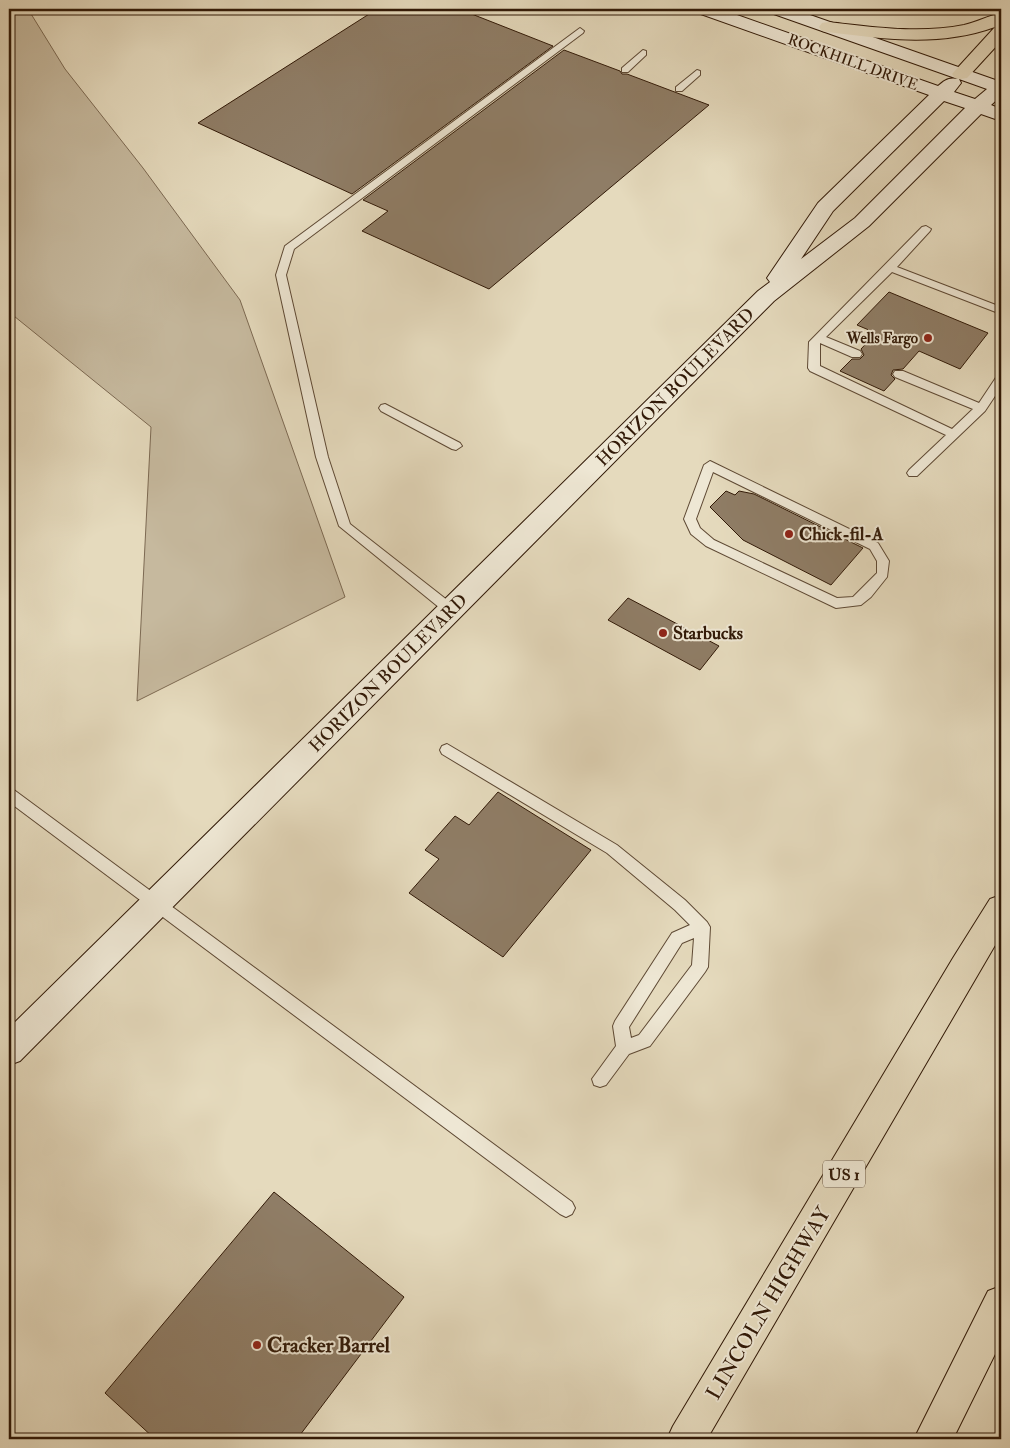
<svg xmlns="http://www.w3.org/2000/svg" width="1010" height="1448" viewBox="0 0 1010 1448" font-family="'IM FELL Double Pica',serif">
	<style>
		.green { fill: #c6b99e; stroke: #7c6952 }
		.building { fill: #8f7d66; stroke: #311907 }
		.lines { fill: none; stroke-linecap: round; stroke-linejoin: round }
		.lane-casing { stroke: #5e4934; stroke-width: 2 }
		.secondary-casing { stroke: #311907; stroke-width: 2 }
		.highway-casing { stroke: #311907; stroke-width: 2 }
		.lane { fill: #eee7d4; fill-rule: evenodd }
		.secondary { fill: #eee7d4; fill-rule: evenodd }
		.highway { fill: #e5dabd; fill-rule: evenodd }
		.poi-dot { fill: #8f2418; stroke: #eee7d4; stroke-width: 2 }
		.labels { text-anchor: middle; stroke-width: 4; stroke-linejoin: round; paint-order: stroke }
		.far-street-label { font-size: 15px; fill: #311907; stroke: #eee7d4 }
		.far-poi-label { font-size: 15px; font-weight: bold; fill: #311907; stroke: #eee7d4; text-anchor: end }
		.shield { fill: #eee7d4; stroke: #6a5744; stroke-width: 1 }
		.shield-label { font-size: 16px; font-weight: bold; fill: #311907 }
		.street-label { font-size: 18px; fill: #311907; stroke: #eee7d4 }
		.poi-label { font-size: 18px; font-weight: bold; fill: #311907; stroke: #eee7d4; text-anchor: start }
		.near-street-label { font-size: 21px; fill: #311907; stroke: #eee7d4 }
		.near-poi-label { font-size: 21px; font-weight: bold; fill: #311907; stroke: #eee7d4; text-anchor: start }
	</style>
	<rect width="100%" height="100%" fill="#e5dabd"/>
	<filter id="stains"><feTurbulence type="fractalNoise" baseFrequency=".004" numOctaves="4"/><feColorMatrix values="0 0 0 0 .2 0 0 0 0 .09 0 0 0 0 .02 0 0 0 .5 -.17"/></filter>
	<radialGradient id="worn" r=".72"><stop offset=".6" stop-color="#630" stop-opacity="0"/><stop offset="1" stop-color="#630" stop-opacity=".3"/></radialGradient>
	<path class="green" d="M9,9h19l37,60 78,99 97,132 105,297 -208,104 14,-274 -142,-115z"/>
	<path class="building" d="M377,9h82l94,37 -201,148 -154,-71z
		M564,50l56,21 2,3h5l82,31 -220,184 -127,-58 26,-20 -25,-11z
		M889,292l99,41 -28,36 -41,-18 -16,18 -10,1 -2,5 4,4 -11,12 -44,-20 12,-12h8l4,-4 -3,-6 15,-16 -19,-8z
		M726,491l9,4 4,-4 15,3 109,54 -32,37 -88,-45 -33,-33z
		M628,598l91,48 -19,24 -92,-50z
		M498,792l93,58 -88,107 -94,-64 30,-34 -14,-9 30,-34 14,9z
		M274,1192l130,105 -107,142h-142l-50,-46z"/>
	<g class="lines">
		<g class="lane-casing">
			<path id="lane" d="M580,28l4,3 -1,2 -289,216 -8,26 42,182 22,67 106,83 1,3 -1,3h-10l-107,-87 -23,-69 -40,-182 9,-29z
				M643,50l3,1v4l-18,17h-6v-4z
				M697,70l3,1v4l-18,16h-6v-4z
				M926,226l5,3 -1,2 -33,36 104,40v7l-109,-42 -66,65 34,14 2,3 -2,3h-8l-32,-14v23l132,63 21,-20 -78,-32 -2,-3 2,-3h8l76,32 18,-27 4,-1v12l-16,24 -68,65h-8l-2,-3 2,-3 37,-35 -136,-64 -2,-3 1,-26 113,-115z
				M385,404l75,39 2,3 -6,4 -4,-1 -71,-38 -2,-3 2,-3z
				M710,461l168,82 11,18 -2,16 -16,20 -10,8 -25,3 -130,-62 -15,-12 -7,-15 20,-54zM713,472l157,77 7,12v12l-24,24 -16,1 -123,-58 -14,-12 -4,-9z
				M447,744l170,101 68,55 22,22 3,5 -2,40 -3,5 -55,74 -21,8 -23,31 -6,2 -6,-2 -2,-6 24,-33 -3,-20 2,-5 57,-88 18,-8 -15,-15 -68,-57 -165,-99 -2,-4 2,-4zM694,938l-2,27 -53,70 -8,3 -2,-11 53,-84z
				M9,788l5,2 558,412 3,6 -3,6 -6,3 -6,-3 -551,-412z"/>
		</g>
		<g class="secondary-casing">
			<path id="secondary" d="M696,9h24l218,77c7,-6 11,-9 20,-7l-187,-66 -3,-4h25l208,73v14l-10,9 10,4v12l-20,-7 -112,112 -95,75 -754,760 -11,4v-37l749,-737 12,-9 -3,-4 51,-75 111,-108 -231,-82zM959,79l28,10 -12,10 -21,-7 7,-9zM944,101l21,7 -110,110 -54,41 32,-48z"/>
		</g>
		<g class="highway-casing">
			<path id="highway" d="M1001,13v11l-4,2 4,-1v16l-34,37 -6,1 -6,-1 -3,-4 43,-47c-55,20 -111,12 -167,5l-6,-1 -3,-4 3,-4 6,-1c45,5 91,12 136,3 13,-3 24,-9 37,-12z
				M1001,895v40l-294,504h-40l6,-13 280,-468 37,-59z
				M1001,1286v56l-48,97h-39l74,-148z"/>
		</g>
		<use href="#lane" class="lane"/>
		<use href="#secondary" class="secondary"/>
		<use href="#highway" class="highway"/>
	</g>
	<g class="poi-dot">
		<circle cx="928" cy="338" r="5"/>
		<circle cx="789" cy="534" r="5"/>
		<circle cx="663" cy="633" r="5"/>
		<circle cx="257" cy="1345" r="5"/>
	</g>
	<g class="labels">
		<g class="far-street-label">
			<text transform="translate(853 62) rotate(20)" y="5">ROCKHILL DRIVE</text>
		</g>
		<g class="far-poi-label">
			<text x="918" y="343">Wells Fargo</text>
		</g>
		<rect class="shield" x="823" y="1160.5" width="42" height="27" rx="4"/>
		<g class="shield-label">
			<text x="844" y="1180">US 1</text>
		</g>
		<g class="street-label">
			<text transform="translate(675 387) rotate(-45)" y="6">HORIZON BOULEVARD</text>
			<text transform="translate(388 673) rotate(-45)" y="6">HORIZON BOULEVARD</text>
		</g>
		<g class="poi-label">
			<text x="799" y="540">Chick-fil-A</text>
			<text x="673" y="639">Starbucks</text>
		</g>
		<g class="near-street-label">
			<text transform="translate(768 1303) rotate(-59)" y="7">LINCOLN HIGHWAY</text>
		</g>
		<g class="near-poi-label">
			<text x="267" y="1352">Cracker Barrel</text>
		</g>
	</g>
	<rect width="1010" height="1448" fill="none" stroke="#e5dabd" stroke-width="30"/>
	<rect x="10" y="10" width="990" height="1428" fill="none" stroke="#311907" stroke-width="2.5"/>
	<rect x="15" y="15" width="980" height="1418" fill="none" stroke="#311907"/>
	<rect width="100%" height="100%" filter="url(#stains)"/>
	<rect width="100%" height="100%" fill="url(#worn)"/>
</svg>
